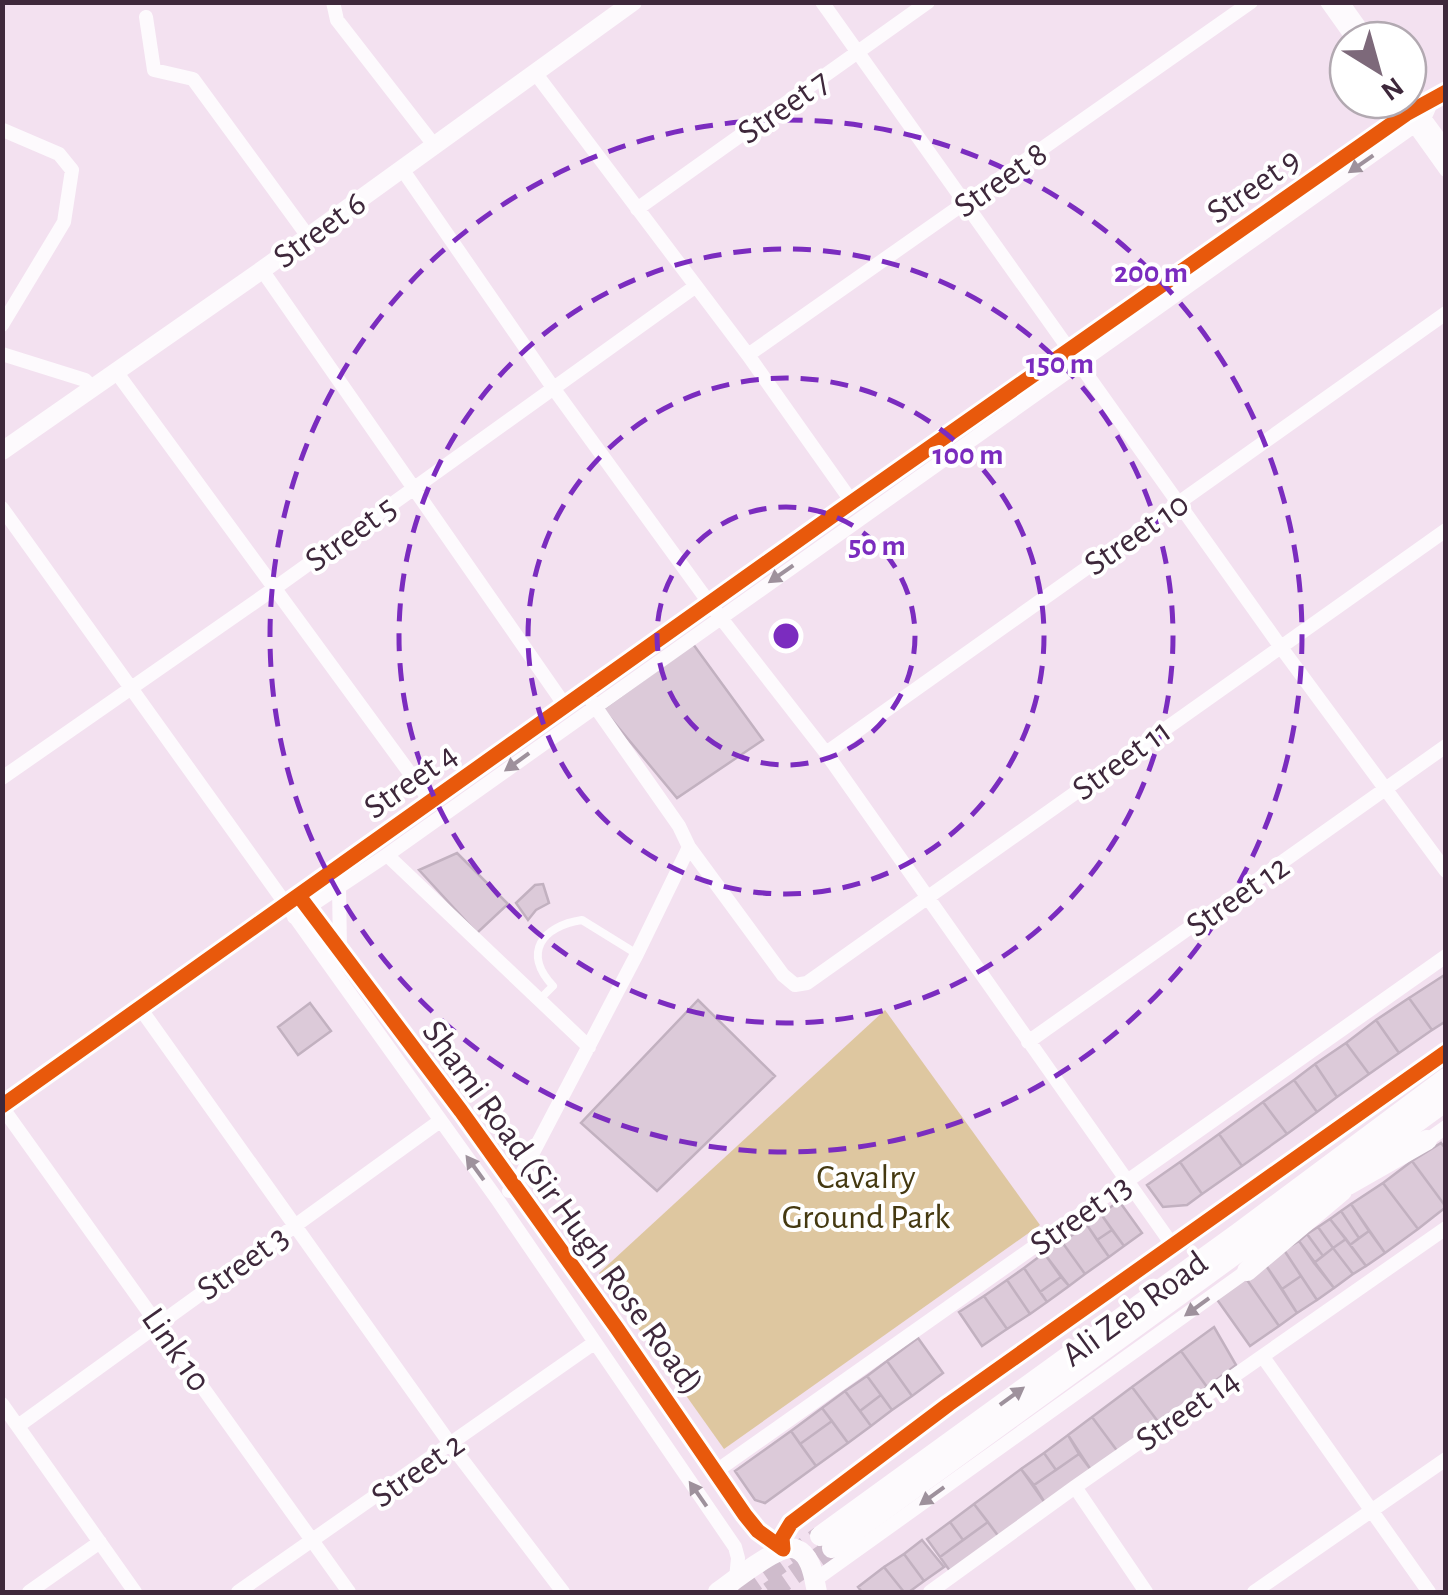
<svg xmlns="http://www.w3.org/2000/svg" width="1448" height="1595" viewBox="0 0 1448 1595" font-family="'Alegreya Sans',sans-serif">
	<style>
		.green { fill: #dec7a0 }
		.building { fill: #dccad9; stroke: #c2b1c0; stroke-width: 2.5 }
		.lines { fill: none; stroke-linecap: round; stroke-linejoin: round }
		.secondary-tunnel { stroke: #cfbccc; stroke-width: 20; stroke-dasharray: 20 10; stroke-linecap: butt }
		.service { stroke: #fdfafd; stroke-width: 8 }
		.minor { stroke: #fdfafd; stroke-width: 14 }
		.tertiary { stroke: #fdfafd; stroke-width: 18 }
		.secondary { stroke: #fdfafd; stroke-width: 20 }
		.cycleway-casing { stroke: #fff; stroke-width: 21 }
		.cycleway { stroke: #e8590c; stroke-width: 15 }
		.oneway { fill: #9e919c }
		.ring { fill: none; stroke: #7b2cbf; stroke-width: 5; stroke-dasharray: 18 12 }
		.labels { text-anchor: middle; stroke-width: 8; stroke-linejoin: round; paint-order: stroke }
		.street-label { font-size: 35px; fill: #3e283b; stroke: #fff }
		.park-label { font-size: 35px; fill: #453911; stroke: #fff }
		.centre { fill: #7b2cbf; stroke: #fff; stroke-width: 5 }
		.ring-label { font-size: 30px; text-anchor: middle; font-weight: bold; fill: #7b2cbf; stroke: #fff; stroke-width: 8; stroke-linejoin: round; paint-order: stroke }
	</style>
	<rect width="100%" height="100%" fill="#f3e1f0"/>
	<path class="green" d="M885,1010l155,215 -316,224 -125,-176z"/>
	<path class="building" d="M693,644l70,96 -86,58 -74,-89z
		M457,853l51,51 -31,29 -58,-63z
		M543,884l6,19 -13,7 -8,10 -12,-17 19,-18z
		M1446,974v47l-14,9 -23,-32z
		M1409,998l23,32 -33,23 -23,-33z
		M698,1000l77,76 -118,115 -76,-68z
		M310,1003l21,28 -33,24 -20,-28z
		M1376,1020l23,33 -30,21 -23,-31z
		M1346,1043l23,31 -32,23 -22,-33z
		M1315,1064l22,33 -20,15 -23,-32z
		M1294,1080l23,32 -30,22 -24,-32z
		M1263,1102l24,32 -45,32 -23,-32z
		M1219,1134l23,32 -40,28 -22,-32z
		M1441,1143l5,6v58l-34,-46z
		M1412,1161l34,46 -28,22 -35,-46z
		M1180,1162l22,32 -15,11 -24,2 -16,-22z
		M1383,1183l35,46 -33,24 -34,-49z
		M1119,1201l23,32 -18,13 -23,-32z
		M1351,1204l18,27 -10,7 -18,-27z
		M1341,1211l18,27 -9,7 -20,-26z
		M1101,1214l11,16 -15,10 -10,-15z
		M1330,1219l16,20 -13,9 -15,-21z
		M1087,1225l22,32 -24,17 -23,-32z
		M1318,1227l15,21 -10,8 -16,-22z
		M1112,1230l12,16 -15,11 -12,-17z
		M1369,1231l16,22 -19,13 -16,-21z
		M1307,1234l16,22 -9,7 -15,-22z
		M1346,1239l20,27 -13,8 -20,-26z
		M1299,1241l35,47 -17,12 -33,-50z
		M1062,1242l23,32 -16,12 -25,-33z
		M1333,1248l20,26 -19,14 -20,-25z
		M1284,1250l17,26 -19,13 -17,-25z
		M1044,1253l17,24 -21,15 -16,-24z
		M1265,1264l32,49 -18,13 -34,-49z
		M1024,1268l23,34 -17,12 -23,-34z
		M1301,1276l16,24 -20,13 -15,-24z
		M1061,1277l8,9 -22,16 -7,-10z
		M1245,1277l34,49 -29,20 -34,-48z
		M1007,1280l23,34 -23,15 -23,-33z
		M984,1296l23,33 -25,17 -23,-34z
		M1214,1327l22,38 -29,22 -26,-36z
		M918,1338l25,35 -31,23 -25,-35z
		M1181,1351l26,36 -48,36 -27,-36z
		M887,1361l25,35 -20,14 -25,-34z
		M867,1376l14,19 -21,16 -15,-20z
		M1132,1387l27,36 -41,29 -26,-35z
		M845,1391l26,35 -23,17 -26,-35z
		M881,1395l11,15 -21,16 -11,-15z
		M822,1408l10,13 -32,23 -9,-13z
		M1092,1417l26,35 -27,18 -23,-35z
		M832,1421l16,22 -32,23 -16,-22z
		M791,1431l25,35 -51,37 -10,-3 -20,-29z
		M1068,1435l11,19 -23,16 -12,-17z
		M1044,1453l12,17 -22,15 -13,-16z
		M1079,1454l12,16 -46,33 -11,-18z
		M1021,1469l24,34 -46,34 -25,-33z
		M974,1504l14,18 -25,18 -13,-18z
		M950,1522l13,18 -23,17 -13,-18z
		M988,1522l11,15 -49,34 -10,-14z
		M922,1540l22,27 -20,14 -20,-27z
		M904,1554l20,27 -15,11h-5l-20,-25z
		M884,1567l20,25h-42l-4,-5z"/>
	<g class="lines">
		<path class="secondary-tunnel" d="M740,1592l80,-56
			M769,1592l63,-44"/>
		<path class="service" d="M538,1001l15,-15c-31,-33 -11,-60 29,-66l55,34"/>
		<path class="minor" d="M333,2l4,18 97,125
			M822,2l458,644 166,225
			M1327,2l27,38
			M1342,2l27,38
			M146,17l8,53 39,9 114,156
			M536,74l212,281 104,147
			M1408,96l38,52
			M1396,100l50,70
			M402,169l152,220 156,215 116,149 347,493
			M637,209l291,-207
			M262,270l304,437
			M2,325l62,-103 8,-52 -13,-16 -56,-24
			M2,354l83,26 8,8
			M748,355l503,-353
			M117,373l314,429
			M2,508l495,691 238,348 3,11 -2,21
			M592,702l87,124 10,21 94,128 12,10 12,-2 639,-453
			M826,753l620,-440
			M2,778l273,-190 421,-302
			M387,855l202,192
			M339,887l1,63
			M299,896l162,215 155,216 129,188 13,16 25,18 -1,-11 9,-15 158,-119 497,-352
			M294,917l93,-62 1027,-729 10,-7 8,-18
			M140,1008l311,437 112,147
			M1028,1042l418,-296
			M2,1106l850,-604 554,-388 40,-22
			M2,1107l347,485
			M1422,1144l24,-17
			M509,1191l6,-4 122,-233 52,-107
			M1263,1357l166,235
			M2,1404l133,188
			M18,1426l422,-305
			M715,1472l731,-516
			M1075,1487l71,105
			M815,1580l436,-312
			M29,1592l71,-50
			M238,1592l356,-249
			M930,1592l145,-105 371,-259
			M1254,1592l192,-133"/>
		<path class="tertiary" d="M2,451l260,-181 371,-268"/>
		<path class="secondary" d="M1348,1185l79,-45
			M1247,1271l95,-80
			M820,1536l418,-303 208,-155
			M832,1548l614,-447
			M718,1592c14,-10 62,-49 78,-43 16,6 18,30 21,43"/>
		<g class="cycleway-casing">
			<path id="cycleway" d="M299,896l162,215 155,216 129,188 13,16 25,18 -1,-11 9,-15 158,-119 497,-352
				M2,1106l850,-604 554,-388 40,-22"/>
		</g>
		<use href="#cycleway" class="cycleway"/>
	</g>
	<defs><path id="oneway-solid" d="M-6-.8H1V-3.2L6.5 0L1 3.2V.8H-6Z" transform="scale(2.5)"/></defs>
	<g class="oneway">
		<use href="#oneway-solid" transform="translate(1361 164) rotate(145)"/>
		<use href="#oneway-solid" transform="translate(781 574) rotate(145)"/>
		<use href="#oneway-solid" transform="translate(517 762) rotate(144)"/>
		<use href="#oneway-solid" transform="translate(475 1168) rotate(-126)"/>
		<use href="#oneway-solid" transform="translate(1197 1307) rotate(144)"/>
		<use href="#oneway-solid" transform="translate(1012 1396) rotate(-36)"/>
		<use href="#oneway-solid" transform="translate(698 1494) rotate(-125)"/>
		<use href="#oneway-solid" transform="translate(932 1496) rotate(144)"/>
	</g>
	<g class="ring">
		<circle cx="786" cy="636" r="129"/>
		<circle cx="786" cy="636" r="258"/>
		<circle cx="786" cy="636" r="387"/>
		<circle cx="786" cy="636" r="516"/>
	</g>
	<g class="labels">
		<g class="street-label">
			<text transform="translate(783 106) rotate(-35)" y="12">Street 7</text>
			<text transform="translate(1000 179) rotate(-35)" y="12">Street 8</text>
			<text transform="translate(1253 185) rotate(-35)" y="12">Street 9</text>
			<text transform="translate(319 229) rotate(-36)" y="12">Street 6</text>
			<text transform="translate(350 533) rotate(-36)" y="12">Street 5</text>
			<text transform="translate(1136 533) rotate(-35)" y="12">Street 10</text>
			<text transform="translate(1121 759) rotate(-36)" y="12">Street 11</text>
			<text transform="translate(410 780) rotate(-35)" y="12">Street 4</text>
			<text transform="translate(1237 895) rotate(-35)" y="12">Street 12</text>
			<text transform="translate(564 1207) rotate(54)" y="12">Shami Road (Sir Hugh Rose Road)</text>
			<text transform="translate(1080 1214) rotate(-35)" y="12">Street 13</text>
			<text transform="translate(242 1262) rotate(-36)" y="12">Street 3</text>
			<text transform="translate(1134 1308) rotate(-36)" y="12">Ali Zeb Road</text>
			<text transform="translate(177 1349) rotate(55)" y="12">Link 10</text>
			<text transform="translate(1187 1409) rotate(-35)" y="12">Street 14</text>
			<text transform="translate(417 1469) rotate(-35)" y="12">Street 2</text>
		</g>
		<g class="park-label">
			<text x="866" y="1188">Cavalry<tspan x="866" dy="40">Ground Park</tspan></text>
		</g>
	</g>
	<circle cx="786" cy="636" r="15" class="centre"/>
	<g class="ring-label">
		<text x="1151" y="282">200 m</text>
		<text x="1060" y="373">150 m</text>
		<text x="968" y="464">100 m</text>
		<text x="877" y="555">50 m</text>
	</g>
	<rect width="1448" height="1595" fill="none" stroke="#3e283b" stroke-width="10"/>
	<g transform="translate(1378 70) rotate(143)"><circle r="48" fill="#ffffff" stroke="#b2a9b1" stroke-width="2.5"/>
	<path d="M0-8L18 38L0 25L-18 38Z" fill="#7d697a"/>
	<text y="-15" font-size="28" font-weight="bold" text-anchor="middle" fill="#3e283b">N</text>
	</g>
</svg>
